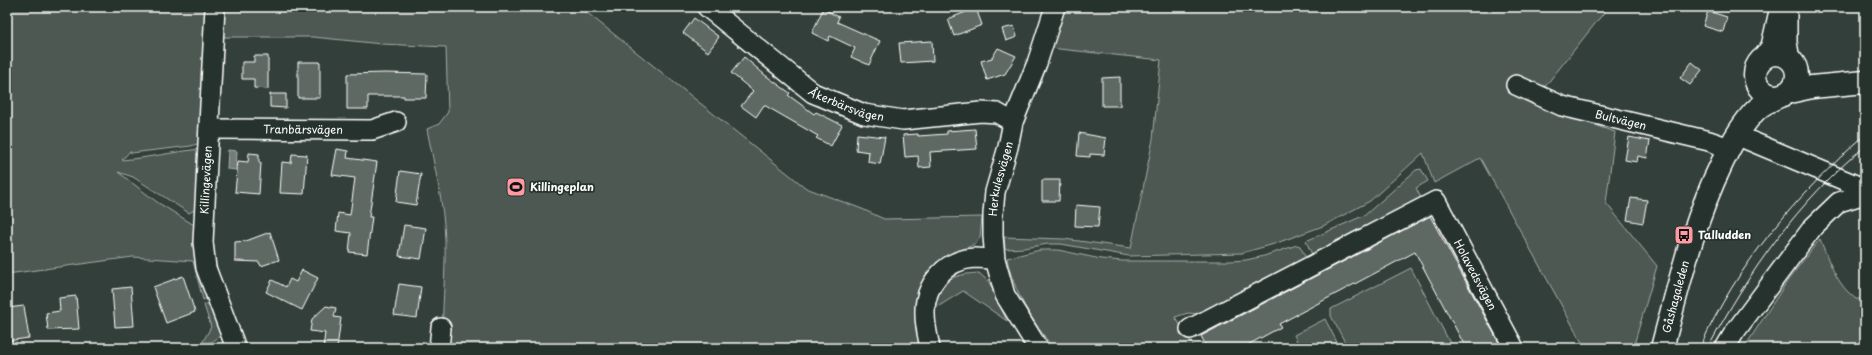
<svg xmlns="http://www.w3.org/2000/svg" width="1872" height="355" viewBox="0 0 1872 355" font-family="'Playpen Sans',sans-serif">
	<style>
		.green { fill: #4d5853; stroke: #a6aca9 }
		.water { fill: #737b78; stroke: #abb0ae }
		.building { fill: #5f6964; stroke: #fff }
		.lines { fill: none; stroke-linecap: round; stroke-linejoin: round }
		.minor-casing { stroke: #fff; stroke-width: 22 }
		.major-casing { stroke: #fff; stroke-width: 25 }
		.minor { stroke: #26332d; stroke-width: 19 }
		.major { stroke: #26332d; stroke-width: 22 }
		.tram { stroke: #fff; stroke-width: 1 }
		.labels { text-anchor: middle; stroke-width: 3.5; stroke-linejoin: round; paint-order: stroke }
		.street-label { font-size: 11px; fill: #fff; stroke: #26332d }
		.poi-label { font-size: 11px; font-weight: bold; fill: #fff; stroke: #26332d; text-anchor: start }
	</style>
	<rect width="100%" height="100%" fill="#333f3a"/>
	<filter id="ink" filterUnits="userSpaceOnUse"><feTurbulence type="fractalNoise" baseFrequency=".025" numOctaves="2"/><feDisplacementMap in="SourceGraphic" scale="8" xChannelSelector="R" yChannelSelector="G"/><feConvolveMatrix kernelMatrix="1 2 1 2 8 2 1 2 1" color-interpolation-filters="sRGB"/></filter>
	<g filter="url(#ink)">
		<path class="green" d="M7,7h200l-8,135 -2,2 -6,2 -60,7 -1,-2 -8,9c26,-2 51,-8 77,-11l-3,60 -7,4 -56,-36 -15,-5 39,30 37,23v15l15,57 -6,3 -10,-39 -60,-4 -126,17z
			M225,7h355l226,181 56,21 22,10 98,-2 -2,21c-7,10 -16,10 -26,14 -44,21 -39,55 -34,96h-477c-2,-36 3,-71 2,-107 -1,-38 -11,-75 -18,-112l12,-5 9,-12 -2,-65 -64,-3 -69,-7h-90z
			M1063,7h548l-5,3 -75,94 84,28 -9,71 51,63 -24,82h-48l-105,-190 -46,25 -11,-30 -53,48 -47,25 -49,18 -32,9 -113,3 -68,-12h-13l-24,4 -18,1 -1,-1 -1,-11 60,2 67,9 22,-109 8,-79 -111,-12z
			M1421,169l7,12 -12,7 6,12 -54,30 -3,-4 -37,19 3,4 -17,10 -8,-18 59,-26 51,-45z
			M1820,239c9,22 16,45 36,60h9v49h-121l44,-68z
			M1297,245l3,1 8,16 -100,53 -20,-2 -13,4 20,31h-142c-20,-27 -40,-56 -46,-90l33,-8h18l43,9 21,2h109l15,-1 18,-4z
			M1411,268l39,75 -9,5h-93l-17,-32v-7z
			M979,273l10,9 18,39 -44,-30 -32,20 6,-24c16,-11 23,-13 42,-14z
			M210,302l11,29 -1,5 -8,6 -10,1 9,-16 -7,-22z
			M1325,319l15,29h-40l-6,-13z"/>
		<path class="water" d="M228,150l9,1 -1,19 -9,-1z"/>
		<path class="building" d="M976,8l6,17 -28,11 -6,-17z
			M823,9l16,8 -2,5 43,19 -11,24 -18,-8 4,-9 -25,-12 -2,5 -16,-8z
			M1708,11l19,6 -4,15 -20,-6z
			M694,18l25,19 -11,15 -25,-19z
			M1014,26l3,11 -11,4 -4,-12z
			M932,41l1,20 -32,2 -2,-20z
			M998,48l18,8 -11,18 -18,6 -6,-19 11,-3z
			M254,56h14v33l-14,-1v-9h-12v-17h12z
			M744,57l21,18 25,18 -2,2 26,19 2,-2 26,13 -11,21 -15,-8 2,-2 -54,-31 -8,12 -15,-11 12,-15 -22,-18z
			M298,62h22v36h-22z
			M1692,62l10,8 -12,15 -10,-7z
			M385,73l42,1 -1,24h-22v-2h-36v13h-21v-35z
			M1120,77v29h-18v-28z
			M270,94h16v14l-16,-1z
			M975,129l2,20 -47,3 1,15 -12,1 -1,-12 -13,1 -2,-22 15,-1v2l29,-2v-3z
			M1079,133l27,5 -2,17 -14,-1v3l-13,-1z
			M857,134l28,3 -5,27 -12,-2 1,-10 -13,-2z
			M1629,137l21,4 -3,17 -9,-2 -1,6 -12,-2z
			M337,149l11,2 -1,7 30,4 -8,55h3l-5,37 -18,-2 2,-19 -15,-2 2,-18 12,2 5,-37 -23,-3z
			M249,153l10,1v9h2l-2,31 -24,-2 3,-31 10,1z
			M292,154l15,1 -3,39 -24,-1 2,-31 9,1z
			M400,171l21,3 -5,31 -20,-3z
			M1042,180h18l-1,21h-17z
			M1631,198l16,2 -4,23 -16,-3z
			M1076,205l24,2 -2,20 -23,-1z
			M1430,216l72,132h-36l-51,-96 -136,72 2,3 -39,21h-35l-6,-12z
			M404,225l22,3 -5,31 -22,-3z
			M270,232l9,28 -18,6 -2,-4 -24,-1v-19l11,-1z
			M302,270l16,8 -16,32 -36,-18 6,-12 14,7 4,-8 6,3z
			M183,276l12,36 -29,11 -13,-36z
			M399,284l22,3 -4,31 -23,-3z
			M131,287l3,39 -19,1 -3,-38z
			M76,296l3,33 -31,1 -2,-17 14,-2 -1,-13z
			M24,306l5,32 -22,3v-33z
			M326,306l10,2 -2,9 7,1 -4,30h-14l2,-15 -15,-2 2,-12z"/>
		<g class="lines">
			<g class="minor-casing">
				<g id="minor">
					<path d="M215,7l-12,235 3,26 30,80"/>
					<path id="s1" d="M707,7l106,86 51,21 39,6 78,-8 16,1 16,9"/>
					<path d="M1787,13v29l3,18"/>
					<path d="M1759,63l12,-17 9,-39"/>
					<path id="s2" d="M1516,85l46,21 147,35 20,7"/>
					<path id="s3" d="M209,129l163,1 24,-8"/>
					<path d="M1736,135l129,54"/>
					<path id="s4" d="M1190,329l246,-128 78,147"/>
					<path d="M439,348l2,-20"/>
					<path d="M930,348c-2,-11 -5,-22 -5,-34 -1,-28 19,-54 49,-56 7,0 14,1 21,1"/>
					<path id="s5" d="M1038,348l-33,-53 -10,-36 -2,-23v-22l2,-22 13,-45 5,-25 24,-59 18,-56"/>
					<path d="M1725,348l9,-15 79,-106 26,-25 26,-8"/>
				</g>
			</g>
			<g class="major-casing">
				<g id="major">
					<circle cx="1776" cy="75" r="21"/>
					<path d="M1789,92l23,-5 53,-5"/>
					<path id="s6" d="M1662,348c17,-63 31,-126 60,-185 9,-19 19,-38 34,-53 7,-7 17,-11 26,-15"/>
				</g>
			</g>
			<use href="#minor" class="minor"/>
			<use href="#major" class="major"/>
			<path class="tram" d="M1700,348c36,-83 98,-154 165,-213
				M1708,348c41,-77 90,-146 157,-202"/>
		</g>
	</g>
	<defs>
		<g id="stadium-square" transform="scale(1)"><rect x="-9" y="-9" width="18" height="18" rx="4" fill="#ff9aa2" stroke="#26332d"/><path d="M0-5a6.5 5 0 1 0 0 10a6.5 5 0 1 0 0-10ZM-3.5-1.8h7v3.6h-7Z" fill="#111"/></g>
		<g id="bus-square" transform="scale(1)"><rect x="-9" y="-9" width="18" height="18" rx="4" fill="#ff9aa2" stroke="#26332d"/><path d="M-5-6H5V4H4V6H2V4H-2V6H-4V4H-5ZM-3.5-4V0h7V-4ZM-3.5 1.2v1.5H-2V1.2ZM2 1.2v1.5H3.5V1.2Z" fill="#111"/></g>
	</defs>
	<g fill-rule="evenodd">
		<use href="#stadium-square" x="516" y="187"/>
		<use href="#bus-square" x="1684" y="235"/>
	</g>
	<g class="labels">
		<g class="street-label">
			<text dy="4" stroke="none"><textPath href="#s1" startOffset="172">Åkerbärsvägen</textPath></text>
			<text dy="4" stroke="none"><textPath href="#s2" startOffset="111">Bultvägen</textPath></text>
			<text dy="4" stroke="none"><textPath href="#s3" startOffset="94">Tranbärsvägen</textPath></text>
			<text dy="4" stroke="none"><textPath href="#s5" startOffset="181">Herkulesvägen</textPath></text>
			<text transform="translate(206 180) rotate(-87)" y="4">Killingevägen</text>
			<text dy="4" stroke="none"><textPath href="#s4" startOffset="361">Holavedsvägen</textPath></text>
			<text dy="4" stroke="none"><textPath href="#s6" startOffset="53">Gåshagaleden</textPath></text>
		</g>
		<g class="poi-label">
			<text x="530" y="191">Killingeplan</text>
			<text x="1698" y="239">Talludden</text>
		</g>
	</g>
	<rect width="1872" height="355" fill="none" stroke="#26332d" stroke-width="24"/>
	<rect x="12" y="12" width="1848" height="331" fill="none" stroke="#fff" stroke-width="1.5" filter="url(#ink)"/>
</svg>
